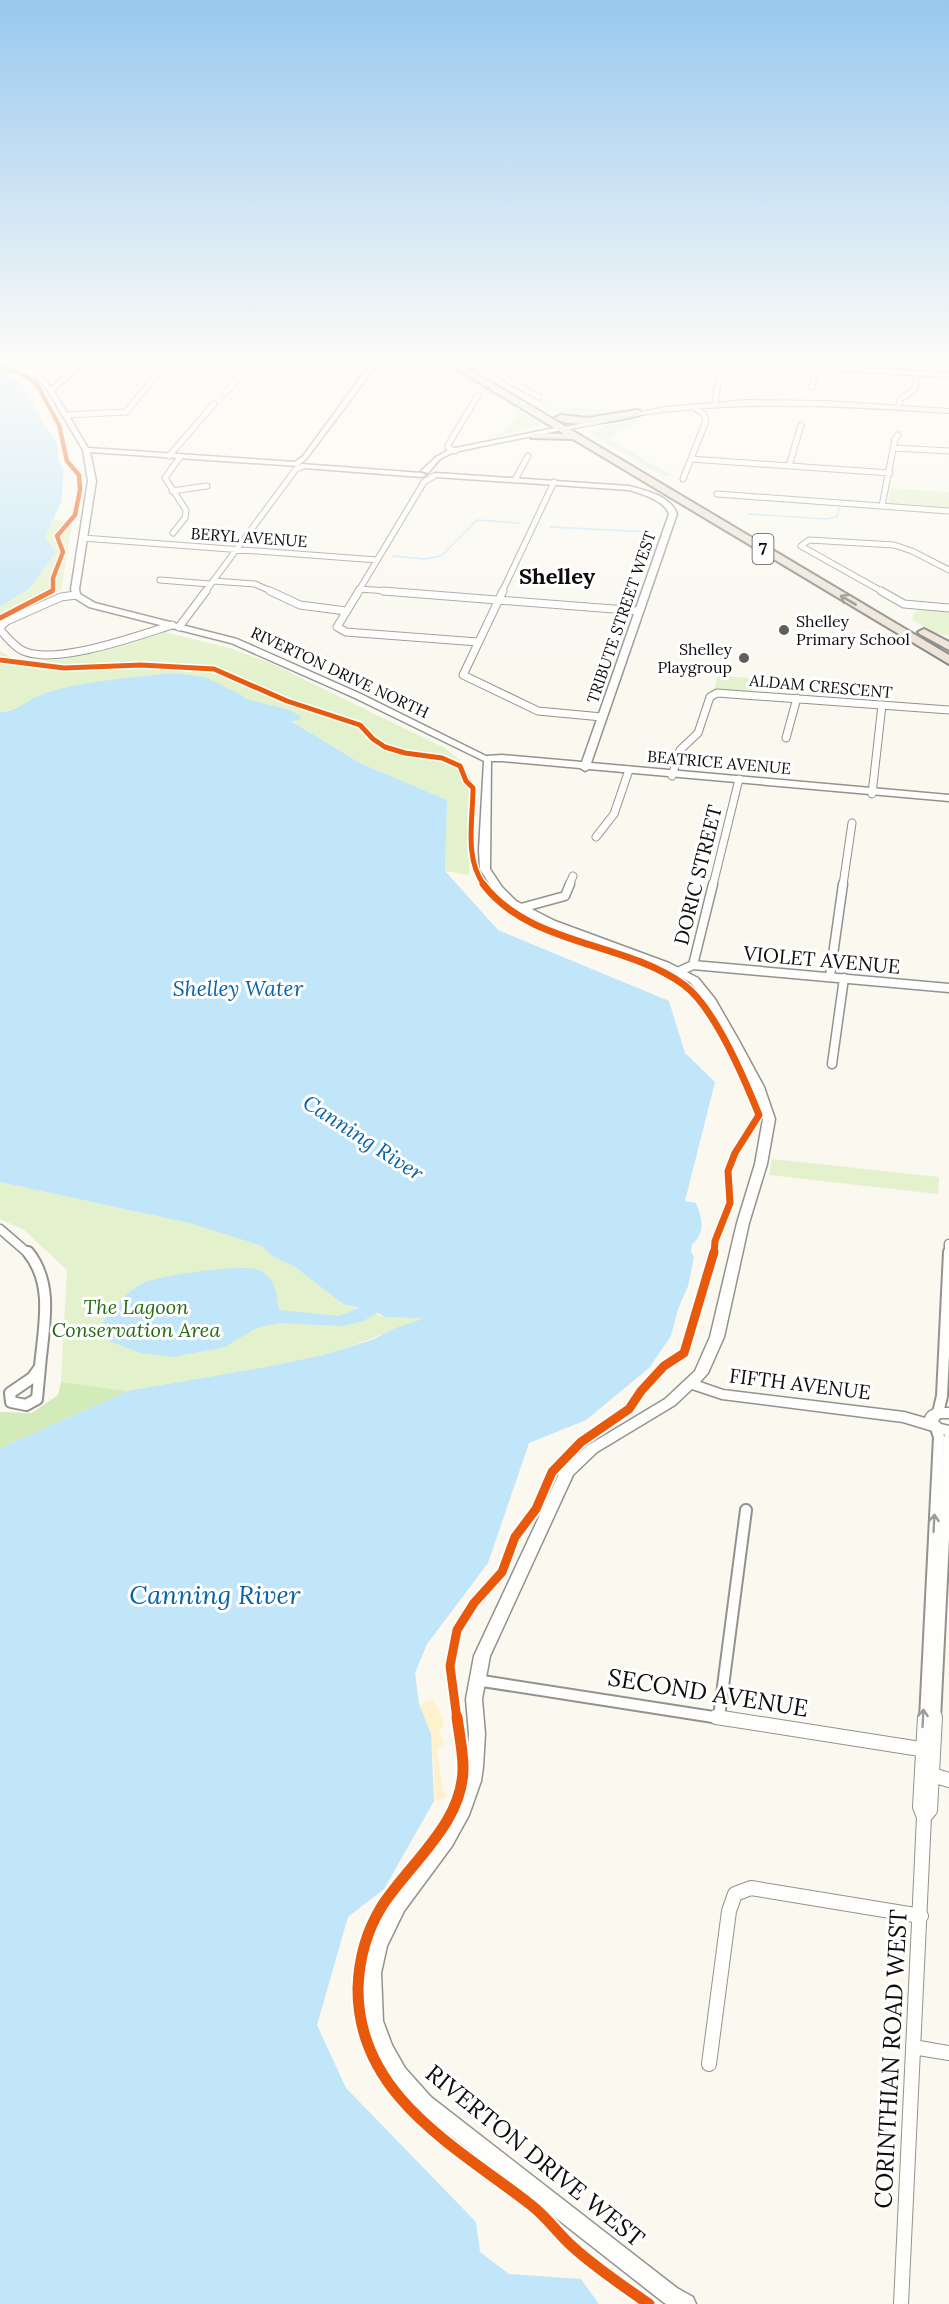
<svg xmlns="http://www.w3.org/2000/svg" width="949" height="2304" viewBox="0 0 949 2304" font-family="Lora,serif">
	<style>
		.green { fill: #e3f2cc }
		.forest { fill: #d2ebb9 }
		.sand { fill: #fdf2cd }
		.water { fill: #c1e5f9 }
		.lines { fill: none; stroke-linecap: round; stroke-linejoin: round }
		.stream { stroke: #c1e5f9; stroke-width: 1.5 }
		.minor-far4-casing { stroke: #93928e; stroke-width: 7 }
		.minor-far3-casing { stroke: #93928e; stroke-width: 9 }
		.minor-far2-casing { stroke: #93928e; stroke-width: 11 }
		.minor-far1-casing { stroke: #93928e; stroke-width: 14 }
		.minor-casing { stroke: #93928e; stroke-width: 16 }
		.tertiary-casing { stroke: #93928e; stroke-width: 3 }
		.secondary-casing { stroke: #8a8985; stroke-width: 2 }
		.trunk-casing { stroke: #80807c; stroke-width: 4 }
		.minor-far4 { stroke: #fefefd; stroke-width: 5 }
		.minor-far3 { stroke: #fefefd; stroke-width: 7 }
		.minor-far2 { stroke: #fefefd; stroke-width: 8 }
		.minor-far1 { stroke: #fefefd; stroke-width: 10 }
		.minor { stroke: #fefefd; stroke-width: 14 }
		.tertiary { fill: #fefefd; fill-rule: evenodd }
		.secondary { fill: #f4f3e8; fill-rule: evenodd }
		.trunk { fill: #ebe2d4; fill-rule: evenodd }
		.cycleway-far4-casing { stroke: #fff; stroke-width: 7 }
		.cycleway-far3-casing { stroke: #fff; stroke-width: 8 }
		.cycleway-far2-casing { stroke: #fff; stroke-width: 10 }
		.cycleway-far1-casing { stroke: #fff; stroke-width: 13 }
		.cycleway-casing { stroke: #fff; stroke-width: 15 }
		.cycleway-far4 { stroke: #e8590c; stroke-width: 4.5 }
		.cycleway-far3 { stroke: #e8590c; stroke-width: 5 }
		.cycleway-far2 { stroke: #e8590c; stroke-width: 7 }
		.cycleway-far1 { stroke: #e8590c; stroke-width: 9 }
		.cycleway { stroke: #e8590c; stroke-width: 11 }
		.oneway { stroke: #87827a }
		.oneway2 { stroke: #9d9d9d }
		.poi-dot { fill: #5f5f5b; stroke: #fff; stroke-width: 2 }
		.labels { text-anchor: middle; stroke-width: 6; stroke-linejoin: round; paint-order: stroke }
		.far-street-label { font-size: 16px; fill: #0c0c0c; stroke: #fff }
		.far-poi-label { font-size: 16px; fill: #0c0c0c; stroke: #fff; text-anchor: start }
		.shield { fill: #fff; stroke: #555; stroke-width: 1.5 }
		.shield-label { font-size: 18px; font-weight: bold; fill: #0c0c0c }
		.street-label { font-size: 20px; fill: #0c0c0c; stroke: #fff }
		.park-label { font-size: 20px; font-style: italic; fill: #276a16; stroke: #fff }
		.water-label { font-size: 21px; font-style: italic; fill: #0863aa; stroke: #fff }
		.far-district-label { font-size: 22px; font-weight: bold; fill: #0c0c0c; stroke: #fff }
		.near-street-label { font-size: 24px; fill: #0c0c0c; stroke: #fff }
		.near-water-label { font-size: 26px; font-style: italic; fill: #0863aa; stroke: #fff }
	</style>
	<rect width="100%" height="100%" fill="#faf8ef"/>
	<path class="green" d="M525,361l65,4 -7,10 -64,-4z
		M486,389l53,34 -1,3 -57,15 24,-11 11,-13 -3,-9 -26,-16z
		M542,399l17,9 78,2 -57,9 -11,-1 -32,-18z
		M642,419l-28,14 1,2 -6,4 62,36 -8,2 -73,-43 13,-8z
		M890,488l59,4v17l-61,-4z
		M54,518l18,6 -11,66 -61,29v-12l29,-18 16,-52z
		M923,609l26,1v26l-13,-3 -24,-13 2,-7z
		M164,632l65,16 39,14 175,85 19,15 9,17 -2,96 -24,-4 2,-71 -87,-37 -70,-43h8l-52,-21 -6,-4 -65,-22 -115,17 -23,6 -19,13 -18,3v-62c28,29 128,-8 164,-18z
		M718,676l29,2 8,3 -3,11 -38,-3z
		M772,1159l167,18 -1,17 -169,-19z
		M0,1182l189,41 73,23 10,10 23,11 48,37 42,13h43c-36,12 -68,28 -105,38 -58,15 -118,23 -177,34l-18,2 -67,-9 6,-112 -43,-40 -24,-11z"/>
	<path class="forest" d="M61,1382l67,9 -128,57v-36l32,1 26,-18z"/>
	<path class="sand" d="M433,1699l10,21 1,5 -5,5 5,14 -5,3 -2,4 6,39 4,5 -1,3 -12,3v-40l-15,-56z"/>
	<path class="water" d="M0,372c34,14 27,25 43,52 4,7 12,12 14,19 2,11 -1,18 7,27l-3,32 -16,35 11,15 -27,37 -29,18z
		M175,673l30,4 38,19 3,3 44,11 11,7 -2,3 -8,1 69,42 87,37 -2,71 53,59 171,71 16,52 30,29 -30,119 11,2c6,15 10,30 -4,41l-1,7 3,7 -6,28 -10,23 -7,27 -22,32 -63,52 -57,23 -41,120 -61,81 -12,29 4,31 12,30 3,67 -50,88 -36,28 -31,108 29,63 130,134 4,30 29,22 72,5 18,25h-599v-856l128,-57 144,-25 51,-11 49,-15 21,-11 32,-11 -40,-1 -7,-4 -15,8 -20,5 -64,-3 -23,5 -31,19 -52,10 -32,-4 -37,-14 -1,-17c11,-13 25,-32 40,-39 15,-7 104,-21 118,-12 16,10 15,22 18,39l60,6 20,-8 -16,-4 -48,-37 -23,-11 -10,-10 -73,-23 -189,-41v-470c15,1 25,-10 38,-16 33,-14 99,-19 137,-23z"/>
	<g class="lines">
		<path class="stream" d="M749,514l76,5 12,-2 2,-9
			M550,527l102,5
			M393,556l31,3 17,-3 36,-36 43,3"/>
		<g class="minor-far4-casing">
			<path id="minor-far4" d="M498,359l-5,8 6,8 40,22
				M0,363l38,12 13,16
				M812,387l5,-28
				M224,394l31,-35
				M715,403l3,-21 12,-19
				M899,404l1,-5 14,-9 4,-17
				M66,415l60,-3 44,-53
				M894,448l55,3
				M455,451l-7,-3v-3l30,-50
				M169,456l45,-52
				M691,459l199,14
				M789,466l12,-41
				M683,479l23,-58 -2,-7 -9,-6
				M515,480l13,-24
				M172,491l35,-5
				M717,494l232,17
				M882,506l13,-67 3,-4
				M173,533l12,-15 1,-8 -21,-32 15,-21
				M83,538l294,22
				M160,580l50,4
				M213,581l42,3 18,8
				M359,589l43,3
				M205,592l91,-123 6,-2
				M358,592l66,-110 10,-6
				M502,592l52,-110
				M883,592l-82,-46 8,-6 85,5 18,6 37,19"/>
		</g>
		<g class="minor-far3-casing">
			<path id="minor-far3" d="M270,591l30,14 46,6
				M359,591l-22,36 9,5 132,10
				M383,591l256,20
				M503,591l-40,84 75,36 64,6
				M881,591l23,13 45,4
				M76,595l-15,2 -54,24 -6,5v5c7,7 15,18 25,21 34,12 111,-16 146,-27
				M179,627l27,-36
				M786,738l11,-40
				M672,776l8,-26 18,-17 12,-36 7,-4 232,17
				M872,794l10,-89
				M596,837l18,-23 15,-44
				M569,885l4,-9
				M713,885l26,-106
				M843,885l9,-62"/>
		</g>
		<g class="minor-far2-casing">
			<path id="minor-far2" d="M521,908l44,-12 5,-12
				M693,965l256,23
				M680,971l13,-6 20,-81
				M830,976l13,-92
				M832,1064l12,-86
				M0,1229l29,25
				M949,1254v-10"/>
		</g>
		<g class="minor-far1-casing">
			<path id="minor-far1" d="M28,1252c27,33 15,77 12,115
				M40,1367l-3,32 -11,6 -15,-3 -1,-9 22,-15z
				M938,1413l4,-17 7,-144
				M476,1680l250,39
				M719,1717l27,-207
				M925,1719l14,-282 -3,-9
				M935,1719l14,-281"/>
		</g>
		<g class="minor-casing">
			<path id="minor" d="M716,1717l217,34
				M926,1773l23,7
				M924,1817l6,-7 5,-93
				M913,2047l36,6
				M709,2064l20,-153 6,-17 16,-6 170,28
				M901,2304l23,-487 -4,-10 5,-90"/>
		</g>
		<g class="tertiary-casing">
			<path id="tertiary" d="M82,359h7l-35,32 34,57 207,14 8,-6 71,-97h7l-74,99 -9,8 -208,-14 6,29 -17,108 1,5 15,9 142,36 124,55 125,62 16,-1 80,7 87,-248c-5,-14 -27,-20 -40,-24l-193,-13 -4,-2 4,-2 193,13c16,4 42,10 48,28l-86,249 358,32v6l-360,-32 -4,2 -5,-3 -78,-7h-11l-1,108 12,18 14,14 39,20 114,42 29,15 17,21 23,40 26,48 11,32 -8,45 -18,59 -25,114 -16,36 -8,9 23,8 181,22 21,6c3,-10 14,-10 24,-10v10h-9l-2,3 3,3 8,2v10l-46,-14 -181,-23 -30,-10 -17,16 -78,47 -24,23 -83,181 -8,43 3,35 -2,33 -2,14 -12,34 -17,31 -48,65 -17,35 -6,27 2,48 9,24 13,23 26,29 246,191 16,9 3,7h-30l-3,-2 -246,-193 -26,-29 -16,-32 -10,-27 -2,-48 6,-27 23,-45 48,-65 13,-23 12,-32 2,-14 2,-33 -3,-35 8,-43 86,-184 27,-26 78,-47 30,-28 15,-34 27,-114 18,-59 8,-45 -11,-32 -47,-87 -15,-18 -29,-15 -114,-42 -39,-20 -14,-14 -14,-22 -1,-19 5,-89 -129,-63 -124,-55 -142,-36 -16,-10 -2,-8 17,-108 -5,-31 -35,-59z
				M690,359h26l9,3 -3,2z
				M734,361l215,12v4l-217,-13 -1,-1z
				M560,427l3,2 -1,1 -108,22 -14,7 -12,14 -7,-2 15,-14 14,-8z
				M301,464l121,9 4,2 -4,2 -118,-9 -4,-2z"/>
		</g>
		<g class="secondary-casing">
			<path id="secondary" d="M746,400l81,1 122,8v4c-109,-7 -216,-14 -325,5l-4,-2 45,-9z
				M605,418l4,2 -1,2 -48,9 -4,-2z"/>
		</g>
		<g class="trunk-casing">
			<path id="trunk" d="M441,359h11l497,296v9l-376,-225 -42,-1v-4l3,-1 30,1z
				M637,410l3,1v4c-20,5 -67,15 -85,3l5,-3 27,3z
				M924,629l25,13v8l-29,-16 -2,-2z"/>
		</g>
		<use href="#minor-far4" class="minor-far4"/>
		<use href="#minor-far3" class="minor-far3"/>
		<use href="#minor-far2" class="minor-far2"/>
		<use href="#minor-far1" class="minor-far1"/>
		<use href="#minor" class="minor"/>
		<use href="#tertiary" class="tertiary"/>
		<use href="#secondary" class="secondary"/>
		<use href="#trunk" class="trunk"/>
		<g class="cycleway-far4-casing">
			<path id="cycleway-far4" d="M0,367l22,7 14,9 23,42 8,36 12,14 1,15 -5,25 -18,21 6,16 -10,26v12l-3,2"/>
		</g>
		<g class="cycleway-far3-casing">
			<path id="cycleway-far3" d="M0,618l52,-27
				M0,660l64,8 77,-3 73,4 73,32 73,24 13,14 12,8 20,6 37,5 18,8 6,15 7,7c0,32 -9,70 11,97"/>
		</g>
		<g class="cycleway-far2-casing">
			<path id="cycleway-far2" d="M483,884c47,62 141,57 201,101 30,22 61,95 75,130l-24,38 -7,18 2,32 -15,38 -1,13"/>
		</g>
		<g class="cycleway-far1-casing">
			<path id="cycleway-far1" d="M457,1719l-7,-53 7,-36 17,-27 28,-31 13,-35 21,-28 16,-37 29,-30 48,-33 12,-18 23,-25 20,-13 30,-101"/>
		</g>
		<g class="cycleway-casing">
			<path id="cycleway" d="M457,1717c2,16 6,34 6,50 1,55 -53,96 -81,139 -15,24 -23,53 -24,82 -1,108 99,159 173,217 16,12 27,29 42,42 23,21 50,39 76,57"/>
		</g>
		<use href="#cycleway-far4" class="cycleway-far4"/>
		<use href="#cycleway-far3" class="cycleway-far3"/>
		<use href="#cycleway-far2" class="cycleway-far2"/>
		<use href="#cycleway-far1" class="cycleway-far1"/>
		<use href="#cycleway" class="cycleway"/>
	</g>
	<defs><path id="oneway-shaft" d="M-6 0H5M1.5-3L5.5 0L1.5 3" fill="none" stroke-width="1.6" stroke-linecap="round" stroke-linejoin="round" transform="scale(1.5)"/></defs>
	<use class="oneway" href="#oneway-shaft" transform="translate(848 600) rotate(-149)"/>
	<g class="oneway2">
		<use href="#oneway-shaft" transform="translate(934 1523) rotate(-87)"/>
		<use href="#oneway-shaft" transform="translate(923 1718) rotate(-87)"/>
	</g>
	<linearGradient id="sky" x2="0" y2="1"><stop stop-color="#98c8ef"/><stop offset="0.53" stop-color="#fdfcf8"/><stop offset="1" stop-color="#fdfcf8" stop-opacity="0"/></linearGradient>
	<rect width="949" height="682" fill="url(#sky)"/>
	<g class="poi-dot">
		<circle cx="784" cy="630" r="6"/>
		<circle cx="744" cy="658" r="6"/>
	</g>
	<g class="labels">
		<g class="far-street-label">
			<text transform="translate(249 537) rotate(4)" y="6">BERYL AVENUE</text>
			<text transform="translate(621 617) rotate(-71)" y="6">TRIBUTE STREET WEST</text>
			<text transform="translate(340 672) rotate(25)" y="6">RIVERTON DRIVE NORTH</text>
			<text transform="translate(821 686) rotate(5)" y="6">ALDAM CRESCENT</text>
			<text transform="translate(719 762) rotate(5)" y="6">BEATRICE AVENUE</text>
		</g>
		<g class="far-poi-label">
			<text x="796" y="627">Shelley<tspan x="796" dy="18">Primary School</tspan></text>
			<text x="732" y="655" text-anchor="end">Shelley<tspan x="732" dy="18">Playgroup</tspan></text>
		</g>
		<rect class="shield" x="752.5" y="534" width="21" height="30" rx="4.5"/>
		<g class="shield-label">
			<text x="763" y="555">7</text>
		</g>
		<g class="street-label">
			<text transform="translate(698 875) rotate(-76)" y="7">DORIC STREET</text>
			<text transform="translate(822 960) rotate(5)" y="7">VIOLET AVENUE</text>
			<text transform="translate(800 1384) rotate(7)" y="7">FIFTH AVENUE</text>
		</g>
		<g class="park-label">
			<text x="136" y="1314">The Lagoon<tspan x="136" dy="23">Conservation Area</tspan></text>
		</g>
		<g class="water-label">
			<text x="238" y="996">Shelley Water</text>
			<text transform="translate(363 1138) rotate(33)" y="7">Canning River</text>
		</g>
		<g class="far-district-label">
			<text x="557" y="584">Shelley</text>
		</g>
		<g class="near-street-label">
			<text transform="translate(708 1693) rotate(9)" y="8">SECOND AVENUE</text>
			<text transform="translate(891 2059) rotate(-87)" y="8">CORINTHIAN ROAD WEST</text>
			<text transform="translate(535 2156) rotate(39)" y="8">RIVERTON DRIVE WEST</text>
		</g>
		<g class="near-water-label">
			<text x="215" y="1604">Canning River</text>
		</g>
	</g>
</svg>
